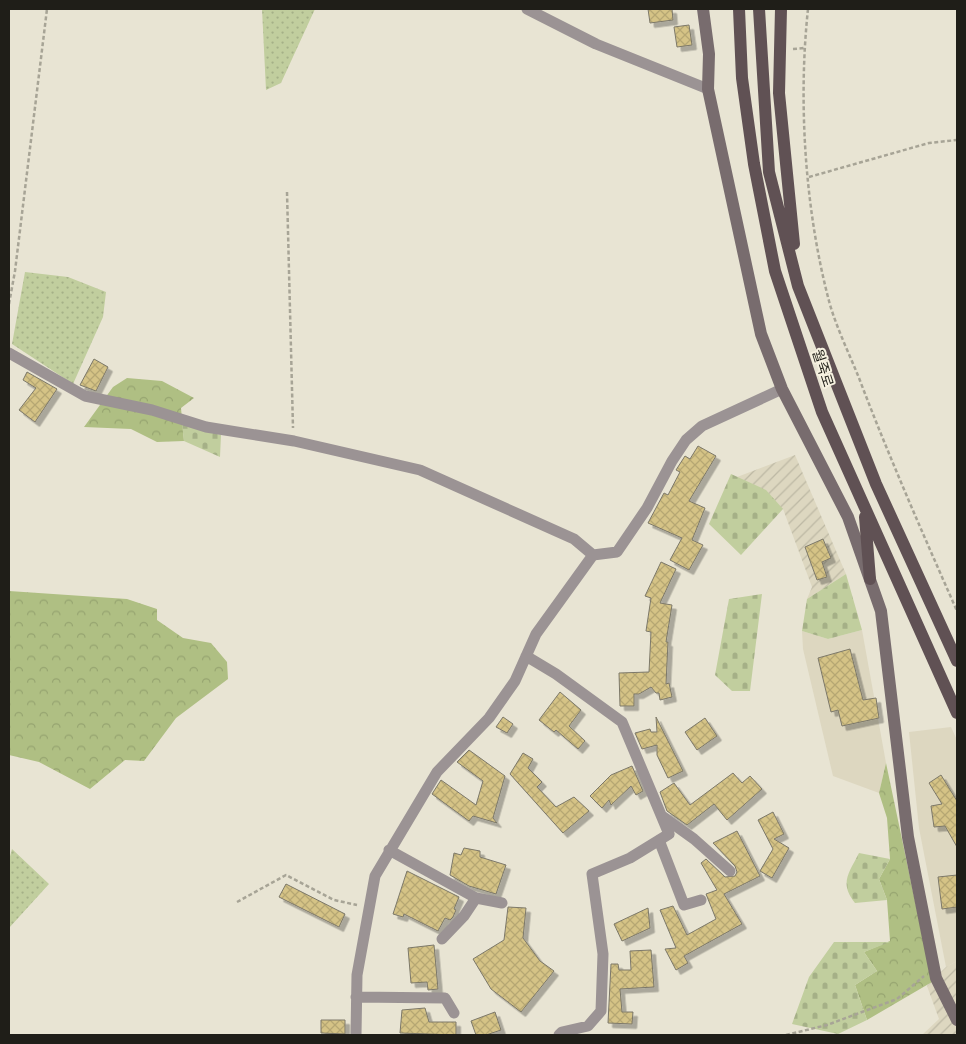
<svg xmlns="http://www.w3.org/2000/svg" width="966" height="1044" viewBox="0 0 966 1044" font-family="Lora,'Noto Sans KR',serif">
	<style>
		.built { fill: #ddd7c0 }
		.industrial { fill: url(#industrial-furrows) }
		.grass { fill: url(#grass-dots) }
		.forest { fill: url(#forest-crowns) }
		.cemetery { fill: url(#cemetery-stones) }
		.building { fill: url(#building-cross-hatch); stroke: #7c7869; filter: url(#shadow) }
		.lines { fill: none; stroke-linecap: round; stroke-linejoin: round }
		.path { stroke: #a7a496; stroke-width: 2.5; stroke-dasharray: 4 2.5; stroke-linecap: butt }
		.street { stroke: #9b9394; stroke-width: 11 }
		.secondary { stroke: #786c6e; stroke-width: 12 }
		.primary { stroke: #605154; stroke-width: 12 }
		.labels { text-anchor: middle; stroke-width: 4; stroke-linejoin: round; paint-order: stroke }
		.street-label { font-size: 14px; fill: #1f1e18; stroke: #f6f1e0 }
	</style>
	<defs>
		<pattern id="industrial-furrows" width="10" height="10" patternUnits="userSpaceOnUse" patternTransform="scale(1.25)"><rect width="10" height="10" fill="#ddd7c0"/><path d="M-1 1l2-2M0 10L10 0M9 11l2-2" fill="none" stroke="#bdb8a4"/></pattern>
		<pattern id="grass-dots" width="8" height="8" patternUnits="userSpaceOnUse" patternTransform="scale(1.25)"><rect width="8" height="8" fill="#c1ce9e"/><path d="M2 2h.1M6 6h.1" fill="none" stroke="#a5b087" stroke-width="1.8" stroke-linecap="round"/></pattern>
		<pattern id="forest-crowns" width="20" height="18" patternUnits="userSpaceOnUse" patternTransform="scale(1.25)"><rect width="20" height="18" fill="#afbf83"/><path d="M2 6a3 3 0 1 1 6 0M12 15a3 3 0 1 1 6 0" fill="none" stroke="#96a470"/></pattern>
		<pattern id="cemetery-stones" width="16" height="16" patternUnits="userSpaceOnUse" patternTransform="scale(1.25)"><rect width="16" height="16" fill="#c1ce9e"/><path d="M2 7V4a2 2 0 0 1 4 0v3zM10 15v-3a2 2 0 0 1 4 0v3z" fill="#a5b087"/></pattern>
		<pattern id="building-cross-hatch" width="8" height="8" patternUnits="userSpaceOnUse" patternTransform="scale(1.25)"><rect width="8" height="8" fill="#d5c386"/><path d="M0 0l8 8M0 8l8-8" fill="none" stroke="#b6a773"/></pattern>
		<filter id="shadow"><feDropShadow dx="4.5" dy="4.5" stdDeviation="0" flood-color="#0004"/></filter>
	</defs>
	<rect width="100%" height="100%" fill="#e8e4d3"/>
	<path class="built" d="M862,630l24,133 -7,30 -46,-17 -30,-127 -1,-18 26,8z
		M951,727l6,13v221l-11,6 -27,-139 -10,-96z"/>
	<path class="industrial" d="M795,455l51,119 -39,25 5,-12 -29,-78 -46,-32z
		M957,961v74h-35l17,-16 -12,-33 19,-19z"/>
	<path class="grass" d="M260,9h55l-34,74 -15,7 -4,-81z
		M25,272l43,5 38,15 -3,25 -30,67 -61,-40z
		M12,849l37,35 -40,44v-68z"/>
	<path class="forest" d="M127,378l35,3 32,17 -13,10 3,33 -27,1 -26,-13 -47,-2 29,-40z
		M9,591l118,8 30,10v11l26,18 28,5 16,19 1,17 -52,39 -32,43 -19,-1 -35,29 -51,-27 -30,-7z
		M886,763l46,219 -65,38 -12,-35 22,-14 -13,-19 26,-11 -3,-41 -8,-21 11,-20 -3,-41 -8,-25z"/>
	<path class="cemetery" d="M182,424l39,11 -1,22 -36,-16z
		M731,474l35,16 17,19 -42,46 -32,-31z
		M846,574l16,56 -34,9 -26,-8 5,-32z
		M762,594l-12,97h-18l-17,-16 14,-76z
		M859,853l31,6 -11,20 8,21 -32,3c-16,-20 -6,-30 4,-50z
		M834,942h56l-26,10 13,19 -22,14 12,35 -29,14 -46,-10 17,-47z"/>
	<path class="building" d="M648,9h24l1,11 -23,3z
		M689,25l3,20 -15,2 -3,-20z
		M94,359l14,8 -12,24 -16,-6z
		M27,372l30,17 -22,33 -16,-12 17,-22 -13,-8z
		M698,446l18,10 -27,45 16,7 -13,32 11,5 -14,25 -19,-10 12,-22 -34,-15 16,-30 4,2 12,-23 -4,-2 9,-14 5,3z
		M823,539l8,19 -9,4 5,15 -10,3 -12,-33z
		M661,562l15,7 -16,34 12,2 -6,37h2l-2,42 3,-1 3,14 -12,3 -1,-7h-3l-5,-6 -12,7h-5v12h-14l-1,-33 30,-1 2,-40 -5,-1 5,-33 -6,-2z
		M850,649l13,51 13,-2 3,20 -37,8 -4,-16 -7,2 -13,-54z
		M560,692l21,18 -12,16 16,15 -7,8 -22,-19 -2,2 -15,-12z
		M503,717l10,7 -6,9 -11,-6z
		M656,717l27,54 -15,7 -11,-23v-10l-15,4 -7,-16 15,-4 1,3h6z
		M705,718l12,18 -20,14 -12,-18z
		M469,750l36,26 -12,42 4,5 -24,-7 -4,5 -37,-27 9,-14 35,25 7,-24 -26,-19z
		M523,753l10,6 -5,9 14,14 -5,5 19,20 18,-10 15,14 -26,22 -53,-59z
		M632,766l11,25 -7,4 -5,-9 -20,19 -2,-5 -7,8 -12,-12 21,-21z
		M733,773l9,10 8,-7 12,13 -35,31 -13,-16 -27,21 -20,-14 -7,-19 14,-9 16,22z
		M941,775l16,26v46l-12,-21 -11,1 -3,-21 11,-2 -13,-21z
		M773,812l11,22 -10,5 15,9 -17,30 -12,-7 13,-22 -15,-29z
		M737,831l23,45 -36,18 18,30 -58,32 4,7 -12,7 -11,-21 11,-1 -16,-38 13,-4 14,29 29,-16 -10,-25 11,-4 -16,-27 5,-4 19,18 10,-1 2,-4 -2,-6 -22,-23z
		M464,848l16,3v6l26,8 -10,29 -27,-8 -19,-11 4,-22 7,2z
		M407,871l52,26 -5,12 2,1 -3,7 -3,3 -5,-2 -7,13 -34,-17 -1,3 -10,-3z
		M957,875v32l-15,2 -4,-32z
		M286,884l59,30 -6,13 -60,-30z
		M508,907l18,1 -3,30 17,23 14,10 -33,41 -30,-23 -18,-30 31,-19z
		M648,908l2,20 -28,13 -8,-17z
		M434,945l4,44 -10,1 -1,-8 -16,1 -3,-35z
		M651,950l3,37 -34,2 2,23h11l-1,12 -24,-1 3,-59h7l1,6h12l-1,-19z
		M425,1008l4,14h27v13l-56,-2 2,-23z
		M495,1012l6,18 -15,5h-10l-5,-14z
		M321,1020h24v14l-24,-1z"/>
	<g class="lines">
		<path class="path" d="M808,9c-10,93 -3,201 21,292 7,26 20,52 30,77 30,79 64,156 98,233
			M793,49l11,-1
			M809,177l120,-34 28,-3
			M287,192l6,236
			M9,304l6,-33 32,-262
			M237,902l49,-27 48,25 23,5
			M786,1035l41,-10 70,-26 27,-23"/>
		<path class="street" d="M527,9l69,35 112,45
			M9,353l76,43 67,14 54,17 88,14 126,29 154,69 19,16
			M526,656l30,18 66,48 47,112 -39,24 -38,16 11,80 -2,57 -13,15 -26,6 -3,3
			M662,816l32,23 36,32
			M659,840l25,65 17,-5
			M389,850l87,48 26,5
			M442,939l22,-23 12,-18
			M356,997l89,1 9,15
			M356,1035l1,-60 18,-99 62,-104 52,-54 26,-37 21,-47 57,-79 24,-3 30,-44 25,-47 14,-21 16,-14 80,-37"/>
		<path class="secondary" d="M703,9l6,45 -1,35 53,245 21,55 66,128 33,94 27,226 28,141 21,42"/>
		<path class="primary" d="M739,9l3,69 12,86 21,107 47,141 135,301
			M759,9l10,163 29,114 78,198 81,177
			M781,9l-2,84 15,151
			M865,517l5,62"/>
	</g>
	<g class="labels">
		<g class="street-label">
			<text transform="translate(823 368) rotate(72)" y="5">월죽로</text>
		</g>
	</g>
	<rect width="966" height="1044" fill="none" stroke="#1f1e18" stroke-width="20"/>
</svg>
